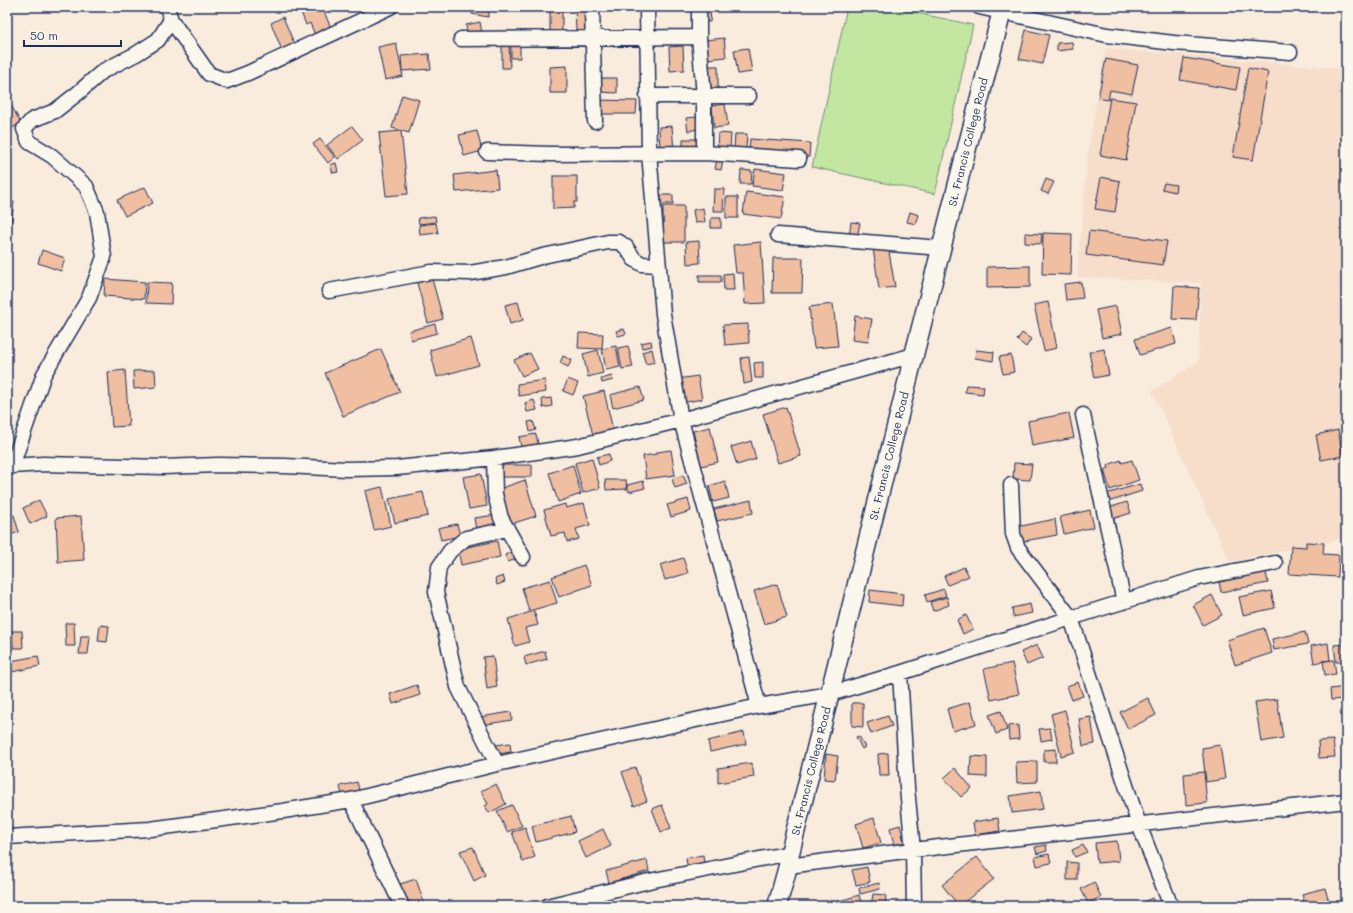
<svg xmlns="http://www.w3.org/2000/svg" width="1353" height="913" viewBox="0 0 1353 913" font-family="Mali,sans-serif">
	<style>
		.built { fill: #f6decb }
		.green { fill: #c3e7a0; stroke: #6f8b7f }
		.building { fill: #f0bea1; stroke: #1b2f5e }
		.lines { fill: none; stroke-linecap: round; stroke-linejoin: round }
		.minor-casing { stroke: #1b2f5e; stroke-width: 17 }
		.major-casing { stroke: #1b2f5e; stroke-width: 21 }
		.minor { stroke: #fbf7ec; stroke-width: 14 }
		.major { stroke: #fbf7ec; stroke-width: 18 }
		.labels { text-anchor: middle; stroke-width: 3.5; stroke-linejoin: round; paint-order: stroke }
		.street-label { font-size: 11px; fill: #1b2f5e; stroke: #fbf7ec }
	</style>
	<rect width="100%" height="100%" fill="#f9ecdd"/>
	<filter id="ink" filterUnits="userSpaceOnUse"><feTurbulence type="fractalNoise" baseFrequency=".025" numOctaves="2"/><feDisplacementMap in="SourceGraphic" scale="8" xChannelSelector="R" yChannelSelector="G"/><feConvolveMatrix kernelMatrix="1 2 1 2 8 2 1 2 1" color-interpolation-filters="sRGB"/></filter>
	<g filter="url(#ink)">
		<path class="built" d="M1105,48l241,21v469l-116,24 -78,-171 46,-29 3,-79 -124,-6 11,-126z"/>
		<path class="green" d="M847,7h42l84,18 -38,169 -123,-27z"/>
		<path class="building" d="M299,7h23l9,21 -16,7 -5,-12 -4,2z
			M473,7h17l-2,10 -16,-3z
			M575,7h11l1,25h-11z
			M701,8h10l-1,14 -10,-1z
			M562,9v25h-12v-24z
			M283,17l13,31 -13,5 -12,-30z
			M480,22l2,11 -14,4 -2,-12z
			M1026,30l23,5 -7,29 -23,-5z
			M724,38l2,19 -18,2 -3,-19z
			M502,42h7l1,26h-8z
			M511,42h9v16h-9z
			M1072,42l1,7 -16,2v-8z
			M396,43l7,33 -18,4 -7,-33z
			M683,46l1,24 -14,1 -1,-24z
			M748,48l4,24 -14,2 -4,-24z
			M429,54l2,15 -29,2 -1,-15z
			M1184,58l56,9 -4,23 -56,-10z
			M1106,59l32,6 -6,29 -22,-4 -2,10 -10,-2z
			M567,66v27h-17v-26z
			M704,66h14v25h-14z
			M1248,68l20,4 -15,88 -20,-3z
			M598,78h19v15l-19,-1z
			M402,95l17,5 -10,33 -17,-5z
			M7,98l14,25 -14,8z
			M1110,98l26,4 -10,58 -26,-5z
			M598,100l39,1 -1,13h-38z
			M725,104l3,22 -14,2 -2,-22z
			M697,117l1,12 -10,2 -2,-13z
			M352,126l11,14 -25,19 -11,-14z
			M672,126l2,25 -14,1 -1,-25z
			M401,131l7,63 -22,2 -7,-63z
			M477,131l5,20 -18,5 -5,-21z
			M718,133l13,1 -1,16h-13z
			M735,134h12l-1,15 -12,-1z
			M320,139l15,18 -7,6 -15,-19z
			M683,139h16l1,13h-17z
			M750,139l60,4 -1,14 -60,-4z
			M717,159l6,1 -2,10 -6,-1z
			M336,163l2,9 -5,1 -3,-8z
			M755,169l31,4 -3,17 -31,-4z
			M496,170l2,18 -42,4 -2,-17z
			M741,170l11,1 -1,13h-11z
			M553,176h24v26h-3v6l-21,1z
			M1101,177l19,4 -5,31 -20,-3z
			M1046,179l8,3 -6,12 -7,-3z
			M1164,183l12,2 -1,7 -13,-3z
			M145,187l8,16 -28,13 -8,-16z
			M714,189h10l-1,22h-10z
			M746,192l39,5 -4,22 -38,-5z
			M661,195h12v9h-12z
			M726,197h12v21h-12z
			M7,201l7,1 -4,28h-3z
			M663,206h21v36h-21z
			M703,208l2,14 -10,1 -2,-13z
			M910,212l9,3 -3,9 -9,-2z
			M435,216l1,6 -17,2 -1,-6z
			M711,218h10v10h-10z
			M851,222l9,1 -3,15 -8,-1z
			M436,223l2,10 -18,2 -1,-10z
			M1089,231l78,10 -4,24 -77,-10z
			M1025,233l17,1 -1,10 -16,-1z
			M1043,233l29,1 -1,41 -29,-1z
			M699,241l1,22 -13,1 -1,-22z
			M761,242l4,61 -20,1 -2,-31h-7l-3,-28z
			M888,246l7,41 -16,2 -6,-41z
			M42,250l23,8 -4,13 -23,-8z
			M773,258h30l-1,35h-30z
			M1030,266v21l-43,1v-21z
			M733,273l1,17h-10l-1,-16z
			M699,275h22v7h-22z
			M105,279l40,3 -1,17 -40,-3z
			M432,279l11,40 -15,4 -11,-40z
			M147,282l25,1 -1,21 -25,-1z
			M1081,282l2,16 -17,2 -2,-16z
			M1174,286l25,2 -3,32 -24,-1z
			M518,302l5,18 -13,4 -5,-19z
			M1048,302l9,46 -13,3 -10,-46z
			M833,304l5,42 -24,2 -5,-41z
			M1116,306l6,28 -20,4 -6,-28z
			M855,316l17,3 -4,23 -16,-2z
			M435,324l2,9 -26,7 -2,-9z
			M748,324l1,19 -24,2 -2,-20z
			M1172,328l4,16 -36,11 -5,-16z
			M624,329l2,5 -8,2 -2,-5z
			M579,333l24,1 -1,15 -24,-1z
			M1022,333l9,6 -5,8 -9,-7z
			M471,338l8,27 -42,12 -7,-27z
			M651,341l1,5 -10,2 -1,-5z
			M616,346l4,21 -14,3 -4,-21z
			M628,346l5,21 -11,2 -4,-21z
			M381,349l19,43 -57,24 -18,-43z
			M652,349l3,13 -9,2 -4,-12z
			M1104,349l5,26 -15,3 -5,-26z
			M598,350l5,23 -15,4 -5,-23z
			M976,350l18,2 -1,9 -18,-3z
			M530,353l8,16 -16,7 -8,-16z
			M1011,355l3,17 -11,2 -4,-17z
			M563,356l9,4 -4,7 -8,-4z
			M749,357l3,25 -8,2 -3,-26z
			M763,362v16h-8l-1,-15z
			M125,370l4,56 -17,1 -4,-55z
			M155,370l1,17 -22,2 -1,-18z
			M612,376l1,4 -11,3 -1,-4z
			M698,376l4,23 -20,4 -5,-24z
			M568,379l10,4 -5,12 -10,-4z
			M545,380l1,12 -27,4 -2,-12z
			M966,385l18,1 -1,8 -18,-2z
			M640,387l4,13 -31,8 -3,-13z
			M604,391l9,39 -20,5 -10,-39z
			M551,398l1,8 -9,2 -1,-9z
			M534,400l3,10 -10,2 -2,-9z
			M786,407l15,49 -23,7 -15,-49z
			M1069,413l5,25 -42,8 -4,-25z
			M533,421l3,9 -6,2 -2,-10z
			M710,427l8,35 -17,4 -8,-35z
			M1338,430l5,26 -22,4 -5,-25z
			M536,434l2,10 -17,3 -2,-10z
			M751,441l5,18 -19,6 -6,-18z
			M671,450l4,25 -29,4 -3,-23 14,-2v-2z
			M609,454l1,7 -11,4 -2,-8z
			M592,458l8,30 -17,5 -8,-30z
			M1121,460l1,3 10,-3 7,20 -29,10 -6,-20 5,-2 -1,-3z
			M1014,463l18,1 -2,16 -17,-1z
			M497,465h35v12h-35z
			M573,465l8,29 -23,8 -9,-29z
			M481,474l6,32 -18,3 -6,-32z
			M683,475l4,9 -12,4 -3,-9z
			M525,480l11,36 -25,8 -12,-35z
			M605,480h21l1,9 -21,1z
			M643,481l2,7 -16,4 -2,-7z
			M725,481l4,17 -16,4 -4,-16z
			M1140,484l2,7 -34,11 -2,-8z
			M382,487l9,39 -17,4 -9,-39z
			M423,492l5,24 -33,7 -6,-24z
			M688,499l3,12 -20,6 -4,-12z
			M39,500l8,16 -17,8 -7,-16z
			M751,500l2,13 -36,8 -3,-12z
			M1127,502l4,11 -22,7 -4,-11z
			M584,503l6,22 -14,4 3,10 -12,3 -2,-9 -14,3 -7,-26 21,-6 1,4z
			M1090,510l4,17 -30,7 -4,-17z
			M14,515l5,17 -12,4v-19z
			M496,515l2,11 -22,4 -2,-12z
			M81,516l3,44 -26,2 -2,-44z
			M1055,519l2,16 -38,7 -2,-15z
			M457,524l3,12 -19,4 -3,-12z
			M497,541l3,16 -39,8 -3,-16z
			M1306,542l18,1 -1,11 16,1 -1,22 -49,-3 2,-28 15,1z
			M513,551l3,8 -8,3 -3,-7z
			M683,558l5,15 -23,7 -5,-15z
			M584,565l8,20 -33,12 -7,-20z
			M964,567l5,9 -21,9 -4,-9z
			M1266,572l2,11 -47,9 -2,-10z
			M503,576l2,6 -8,3 -2,-6z
			M550,580l7,23 -28,8 -7,-23z
			M777,584l10,33 -23,7 -10,-33z
			M944,589l2,7 -19,6 -2,-7z
			M870,590l33,4 -1,12 -33,-4z
			M1271,591l4,17 -32,7 -4,-18z
			M1212,595l10,20 -19,10 -10,-20z
			M947,597l2,8 -16,6 -3,-9z
			M1030,604l2,9 -19,4 -1,-9z
			M534,611l4,14 -13,3 4,14 -14,4 -7,-27z
			M966,615l7,14 -10,5 -6,-14z
			M65,623h9l1,23h-9z
			M100,625l9,1 -2,16 -9,-1z
			M1264,628l8,25 -37,12 -8,-25z
			M12,631h10l1,17h-10z
			M1305,632l3,12 -34,6 -2,-11z
			M81,636h9l-2,18h-9z
			M1328,643l2,17 -16,3 -3,-17z
			M1343,644l2,18h-9l-2,-17z
			M1037,645l6,13 -16,7 -6,-13z
			M545,651l2,8 -21,6 -2,-8z
			M38,656l2,10 -28,6 -2,-11z
			M493,656l4,31 -10,2 -4,-32z
			M1334,660l2,14 -11,1 -2,-14z
			M1012,663l7,31 -28,6 -7,-31z
			M7,664l4,15 -4,1z
			M1078,682l5,14 -11,4 -5,-14z
			M417,685l3,10 -27,9 -3,-10z
			M1346,687v12l-15,1 -1,-11z
			M1148,698l8,17 -28,14 -8,-17z
			M1277,699l6,39 -22,4 -6,-40z
			M970,702l6,22 -23,7 -6,-22z
			M852,703h11v24l-11,-1z
			M1065,710l10,42 -14,4 -10,-42z
			M1001,711l6,19 -11,4 -7,-19z
			M511,712l1,8 -31,5 -1,-8z
			M888,716l4,10 -21,8 -4,-11z
			M1091,717l4,27 -12,2 -4,-27z
			M1018,725l1,14 -10,1 -1,-14z
			M1050,728l2,11 -11,2 -2,-12z
			M744,732l2,12 -36,8 -2,-11z
			M859,736l6,11 -3,2 -6,-12z
			M1333,740l2,17 -16,1 -1,-17z
			M510,743l1,9 -13,2 -2,-9z
			M1220,745l5,34 -19,3 -4,-34z
			M1056,749v13h-12v-12z
			M888,753l1,22h-10l-1,-21z
			M826,754l12,2 -3,24 -11,-1z
			M971,756l16,1v20l-17,-1z
			M1037,761v21l-20,1 -1,-21z
			M752,763l2,14 -36,6v-15z
			M635,767l12,34 -13,5 -12,-34z
			M955,768l17,20 -11,9 -17,-19z
			M1204,772l3,31 -21,2 -2,-31z
			M357,782l2,8 -17,5 -2,-9z
			M496,784l10,20 -17,9 -4,-7 3,-2 -7,-13z
			M1041,791l2,18 -31,4 -2,-17z
			M512,805l10,21 -15,6 -10,-21z
			M662,805l9,23 -10,4 -9,-23z
			M571,816l4,16 -39,10 -4,-16z
			M874,818l7,25 -18,5 -7,-24z
			M998,818l2,13 -25,4 -2,-13z
			M900,825l4,17 -10,3 -4,-17z
			M525,827l10,30 -12,5 -11,-30z
			M603,829l8,17 -25,12 -8,-17z
			M1117,841l2,20 -22,2 -2,-20z
			M1046,845l1,6 -10,3 -2,-7z
			M1083,845l4,7 -12,5 -3,-7z
			M473,847l12,28 -11,6 -14,-30z
			M1049,854l2,9 -14,3 -2,-9z
			M703,855l1,8 -17,2 -1,-7z
			M977,857l17,22 -35,27 -17,-21z
			M647,860l2,11 -40,12 -3,-12z
			M1067,862l10,1v17h-10z
			M867,867l3,15 -14,3 -4,-15z
			M416,879l9,27h-17l-8,-22z
			M1094,882l7,15 -13,6 -7,-14z
			M879,883l1,6 -20,5 -1,-6z
			M1325,888l5,18h-25l-3,-12z
			M873,894l13,1 -1,11h-14z
			M859,895l3,11h-25l-1,-4z
			M1152,898l4,8h-16l-1,-2z"/>
		<g class="lines">
			<g class="minor-casing">
				<path id="minor" d="M167,7l4,13 38,54 18,7 21,-8 142,-66
					M592,7l3,114
					M647,7l2,146 14,161 18,106 78,286 71,-12 70,-21 171,-55 -53,-70 -5,-14 -2,-49
					M699,7v30l5,59v57
					M979,7l128,28 67,8 116,9
					M461,39l238,-2
					M647,96h102
					M487,152l63,2 154,-1 95,6
					M778,235l163,13
					M329,291l102,-19 39,1 36,-6 37,-11 65,-14h11l7,5 8,12 8,5 16,1
					M1083,415l41,187
					M494,458l1,36 6,24 22,39
					M12,466l32,-92 45,-76 15,-41 -7,-45 -11,-26 -34,-30 -23,-14 -5,-13 8,-9 23,-9 23,-18 25,-22 33,-17 22,-14 13,-20
					M7,469l5,-3 31,-2 120,3 55,-2 67,1 62,3 50,-1 97,-10 84,-12 103,-26 233,-65
					M900,673l7,115 6,62 1,56
					M497,764l-39,-77 -22,-95 3,-25 11,-16 16,-13 41,-9
					M351,800l51,106
					M7,837l143,-8 133,-18 68,-11 146,-36 262,-58
					M788,866l125,-16 433,-49
					M547,906l102,-25 141,-28
					M1171,906l-32,-81 -68,-207 128,-40 76,-15"/>
			</g>
			<g class="major-casing">
				<path id="major" d="M777,906l11,-40 2,-13 124,-498 89,-348"/>
			</g>
			<use href="#minor" class="minor"/>
			<use href="#major" class="major"/>
		</g>
	</g>
	<g class="labels">
		<g class="street-label">
			<text transform="translate(968 142) rotate(-76)" y="4">St. Francis College Road</text>
			<text transform="translate(889 456) rotate(-76)" y="4">St. Francis College Road</text>
			<text transform="translate(811 771) rotate(-76)" y="4">St. Francis College Road</text>
		</g>
	</g>
	<rect width="1353" height="913" fill="none" stroke="#fbf7ec" stroke-width="24"/>
	<rect x="12" y="12" width="1329" height="889" fill="none" stroke="#1b2f5e" stroke-width="1.5" filter="url(#ink)"/>
	<path d="M24 40v6h97v-6" fill="none" stroke="#1b2f5e" stroke-width="2"/>
	<text x="30" y="40" font-size="12" fill="#1b2f5e" stroke="#fbf7ec" stroke-width="3" paint-order="stroke">50 m</text>
</svg>
